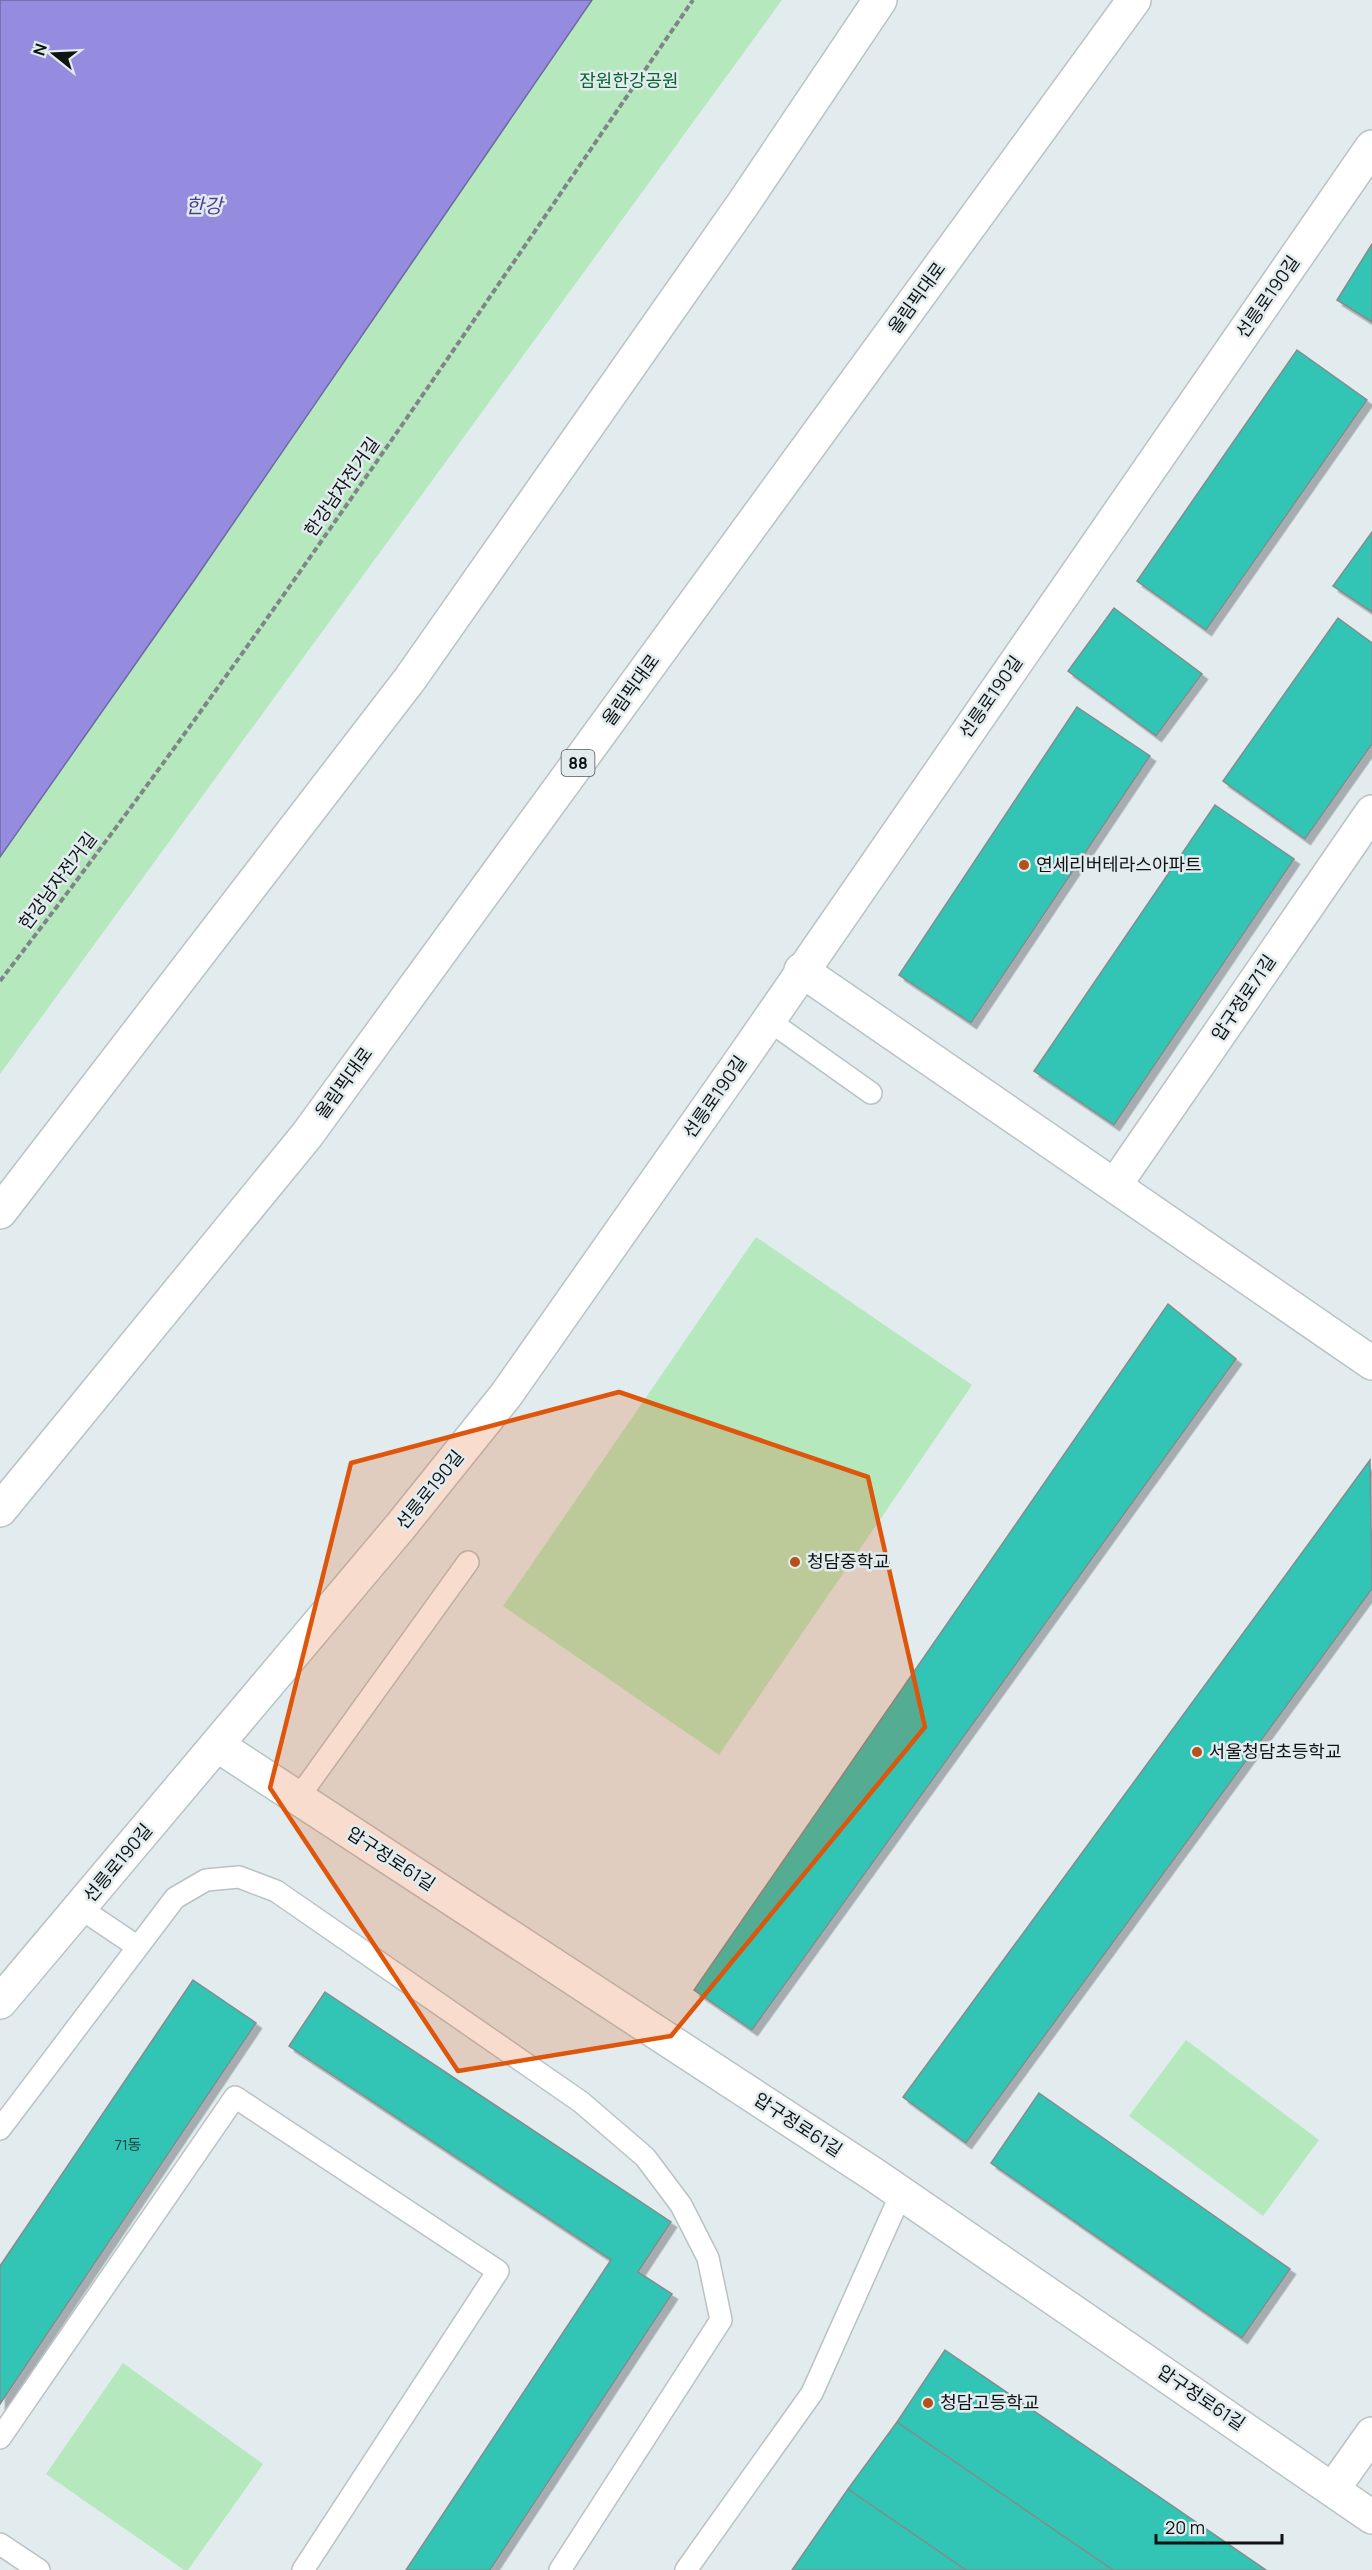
<svg xmlns="http://www.w3.org/2000/svg" width="1372" height="2570" viewBox="0 0 1372 2570" font-family="Manrope,'Noto Sans KR',sans-serif">
	<style>
		.green { fill: #b5e8bd }
		.water { fill: #968cdf; stroke: #6e68a2; stroke-width: 1.5 }
		.building { fill: #30c4b4; stroke: #848d8c; stroke-width: 1.5; filter: url(#shadow) }
		.lines { fill: none; stroke-linecap: round; stroke-linejoin: round }
		.service-casing { stroke: #b9c2c5; stroke-width: 24 }
		.minor-casing { stroke: #b9c2c5; stroke-width: 36 }
		.tertiary-casing { stroke: #b9c2c5; stroke-width: 36 }
		.trunk-casing { stroke: #b9c2c5; stroke-width: 36 }
		.path { stroke: #808688; stroke-width: 4; stroke-dasharray: 6 3; stroke-linecap: butt }
		.service { stroke: #fff; stroke-width: 21 }
		.minor { stroke: #fff; stroke-width: 33 }
		.tertiary { stroke: #fff; stroke-width: 33 }
		.trunk { stroke: #fff; stroke-width: 33 }
		.marked { fill: #dd560c; fill-opacity: 0.2; stroke: #dd560c; stroke-width: 4.5; stroke-linejoin: round }
		.poi-dot { fill: #b5511b; stroke: #e2ebee; stroke-width: 2 }
		.labels { text-anchor: middle; stroke-width: 5; stroke-linejoin: round; paint-order: stroke }
		.number-label { font-size: 15px; fill: #173f3c }
		.shield { fill: #e2ebee; stroke: #4e5455; stroke-width: 1.5 }
		.shield-label { font-size: 16px; font-weight: bold; fill: #0f1314 }
		.park-label { font-size: 18px; fill: #05642a; stroke: #e2ebee }
		.street-label { font-size: 18px; fill: #0f1314; stroke: #e2ebee }
		.poi-label { font-size: 18px; fill: #0f1314; stroke: #e2ebee; text-anchor: start }
		.water-label { font-size: 20px; font-style: italic; fill: #503b9c; stroke: #e2ebee }
	</style>
	<defs>
		<filter id="shadow"><feDropShadow dx="5.5" dy="5.5" stdDeviation="0" flood-color="#0004"/></filter>
	</defs>
	<rect width="100%" height="100%" fill="#e2ebee"/>
	<path class="green" d="M592,0h190l-782,1074v-217l195,-278z
		M756,1237l216,148 -253,370 -216,-149z
		M1186,2040l133,100 -56,76 -134,-100z
		M123,2363l140,101 -75,106h-4l-138,-96z"/>
	<path class="water" d="M0,0h592l-397,579 -195,278z"/>
	<path class="building" d="M1372,244v78l-35,-22z
		M1297,350l70,50 -161,230 -69,-49z
		M1372,532v80l-39,-26z
		M1114,608l88,66 -46,62 -88,-65z
		M1338,618l34,25v101l-67,95 -82,-58z
		M1077,707l73,49 -179,267 -72,-48z
		M1215,805l79,54 -180,266 -80,-54z
		M1168,1304l68,55 -484,671 -58,-40z
		M1370,1460l2,129 -406,554 -63,-46z
		M193,1980l63,43 -256,381v-138z
		M325,1992l346,230 -33,50 34,22 -182,276h-84l205,-310 -322,-214z
		M1039,2093l251,176 -48,69 -251,-175z
		M945,2350l321,220h-153l-216,-148z
		M897,2422l216,148h-147l-118,-81z
		M848,2489l118,81h-174z"/>
	<g class="lines">
		<g class="service-casing">
			<path id="service" d="M768,1020l103,73
				M298,1798l170,-236
				M80,1908l58,39
				M0,2129l175,-231 31,-18 33,-3 37,14 305,211 64,55 36,48 27,53 13,62 -161,250
				M0,2438l235,-341 263,174 -195,299
				M0,2544l39,26
				M686,2570l126,-177 89,-199"/>
		</g>
		<g class="minor-casing">
			<path id="minor" d="M801,970l571,393
				M1115,1185l257,-373
				M217,1745l659,431 496,341
				M1333,2489l39,-55"/>
		</g>
		<g class="tertiary-casing">
			<path id="tertiary" d="M0,2002l400,-475 106,-132 243,-346 623,-902"/>
		</g>
		<g class="trunk-casing">
			<path id="trunk" d="M0,1212l410,-533 333,-475 137,-204
				M0,1510l307,-375 827,-1135"/>
		</g>
		<path class="path" d="M0,981c245,-317 466,-651 693,-981"/>
		<use href="#service" class="service"/>
		<use href="#minor" class="minor"/>
		<use href="#tertiary" class="tertiary"/>
		<use href="#trunk" class="trunk"/>
	</g>
	<path class="marked" d="M619,1392l249,85 57,250 -254,309 -213,35 -188,-283 81,-325z"/>
	<g class="poi-dot">
		<circle cx="1024" cy="865" r="6"/>
		<circle cx="795" cy="1562" r="6"/>
		<circle cx="1197" cy="1752" r="6"/>
		<circle cx="928" cy="2403" r="6"/>
	</g>
	<g class="labels">
		<g class="number-label">
			<text x="128" y="2150">71동</text>
		</g>
		<rect class="shield" x="561.5" y="750" width="33" height="26" rx="4.5"/>
		<g class="shield-label">
			<text x="578" y="769">88</text>
		</g>
		<g class="park-label">
			<text x="629" y="87">잠원한강공원</text>
		</g>
		<g class="street-label">
			<text transform="translate(1268 297) rotate(-55)" y="6">선릉로190길</text>
			<text transform="translate(917 298) rotate(-54)" y="6">올림픽대로</text>
			<text transform="translate(342 487) rotate(-55)" y="6">한강남자전거길</text>
			<text transform="translate(631 690) rotate(-54)" y="6">올림픽대로</text>
			<text transform="translate(991 697) rotate(-55)" y="6">선릉로190길</text>
			<text transform="translate(58 881) rotate(-53)" y="6">한강남자전거길</text>
			<text transform="translate(1244 998) rotate(-56)" y="6">압구정로71길</text>
			<text transform="translate(344 1083) rotate(-54)" y="6">올림픽대로</text>
			<text transform="translate(715 1097) rotate(-55)" y="6">선릉로190길</text>
			<text transform="translate(430 1490) rotate(-51)" y="6">선릉로190길</text>
			<text transform="translate(391 1859) rotate(33)" y="6">압구정로61길</text>
			<text transform="translate(118 1863) rotate(-50)" y="6">선릉로190길</text>
			<text transform="translate(798 2125) rotate(33)" y="6">압구정로61길</text>
			<text transform="translate(1201 2398) rotate(34)" y="6">압구정로61길</text>
		</g>
		<g class="poi-label">
			<text x="1036" y="871">연세리버테라스아파트</text>
			<text x="807" y="1568">청담중학교</text>
			<text x="1209" y="1758">서울청담초등학교</text>
			<text x="940" y="2409">청담고등학교</text>
		</g>
		<g class="water-label">
			<text x="204" y="213">한강</text>
		</g>
	</g>
	<g transform="translate(54 54) rotate(288)" stroke="#e2ebee" stroke-width="4.5" paint-order="stroke">
	<path d="M0-4.5L10 22L0 15L-10 22Z" fill="#0f1314"/>
	<text y="-9" font-size="16" font-weight="bold" text-anchor="middle" fill="#0f1314">N</text>
	</g>
	<path d="M1156 2534v9h126v-9" fill="none" stroke="#0f1314" stroke-width="3"/>
	<text x="1165" y="2534" font-size="18" fill="#0f1314" stroke="#e2ebee" stroke-width="4.5" paint-order="stroke">20 m</text>
</svg>
